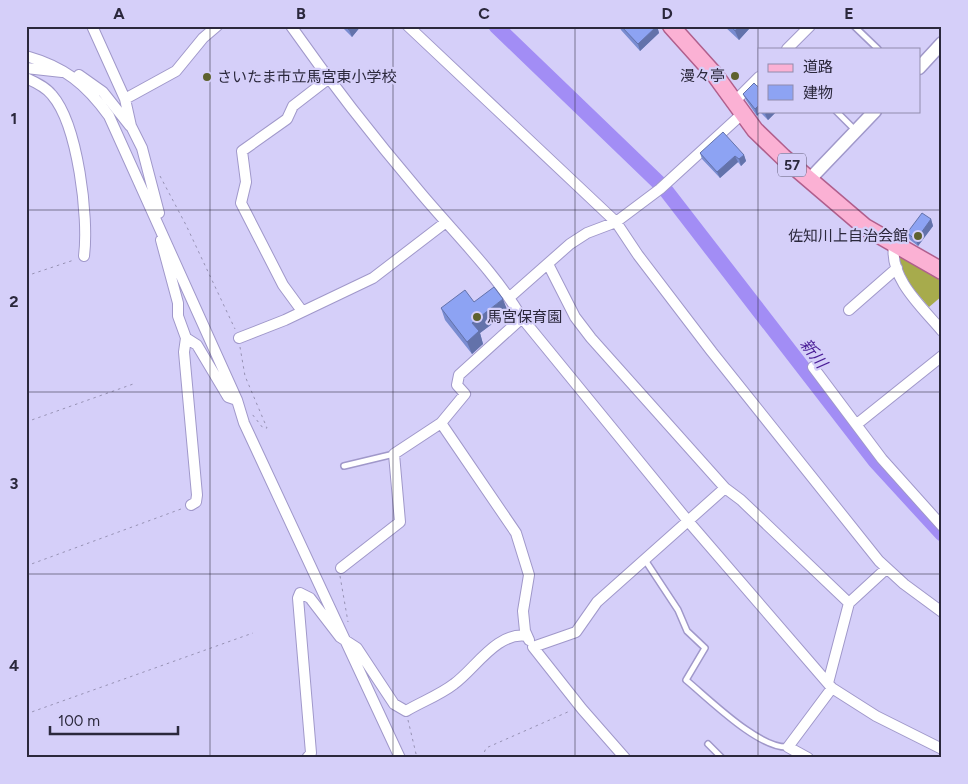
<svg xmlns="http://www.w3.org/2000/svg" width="968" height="784" viewBox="0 0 968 784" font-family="Figtree,'Noto Sans JP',sans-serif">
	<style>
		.green { fill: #a7ab4c }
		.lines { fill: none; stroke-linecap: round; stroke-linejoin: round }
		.river { stroke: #a28df5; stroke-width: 15 }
		.service-casing { stroke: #a098ca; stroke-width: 8 }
		.minor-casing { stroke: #a098ca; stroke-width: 12 }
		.tertiary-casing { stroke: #a098ca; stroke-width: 15 }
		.primary-casing { stroke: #b05f8d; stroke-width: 19 }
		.path { stroke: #9792b4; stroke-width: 1; stroke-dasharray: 2.5 4; stroke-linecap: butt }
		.service { stroke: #fff; stroke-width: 5 }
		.minor { stroke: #fff; stroke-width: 10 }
		.tertiary { stroke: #fff; stroke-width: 12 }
		.primary { stroke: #fbb1d4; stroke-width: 16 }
		.wall { fill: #798cd1 }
		.shaded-wall { fill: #6372aa }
		.building { fill: #8da3f3; stroke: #6372aa }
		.grid { fill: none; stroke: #2b283c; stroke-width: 1; stroke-opacity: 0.55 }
		.poi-dot { fill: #5e612e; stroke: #d5cff9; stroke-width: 2 }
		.labels { text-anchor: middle; stroke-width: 4.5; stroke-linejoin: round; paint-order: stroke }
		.shield { fill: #d5cff9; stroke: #5e5a75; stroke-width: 1 }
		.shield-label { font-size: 14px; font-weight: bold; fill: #2b283c }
		.poi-label { font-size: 15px; fill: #2b283c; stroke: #d5cff9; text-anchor: end }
		.water-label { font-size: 16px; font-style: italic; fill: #481b95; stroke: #d5cff9 }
		.neatline { fill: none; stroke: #2b283c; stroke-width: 2 }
		.grid-label { font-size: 16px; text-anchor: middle; font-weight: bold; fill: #2b283c }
	</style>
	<rect width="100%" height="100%" fill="#d5cff9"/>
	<path class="green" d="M902,256l24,14 16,12v14l-13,11 -18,-21 -13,-25z"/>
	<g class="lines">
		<path class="river" d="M496,26l163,157
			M664,188l211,273 67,73"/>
		<g class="service-casing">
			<path id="service" d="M854,26l24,23
				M836,111l20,20
				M344,466l50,-12
				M645,560l33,50 9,21 18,17 -19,32c23,19 73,69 102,67
				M708,744l14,14"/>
		</g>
		<g class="minor-casing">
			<path id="minor" d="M92,26l33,73 6,27 11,22 17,65
				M291,26c40,57 83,112 128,165 35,42 75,80 103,127l166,203 144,167 44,28 66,33
				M408,26l208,196 22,33 74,97 167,209 25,23 38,28
				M787,49l23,-23
				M26,56c39,11 60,28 83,60l128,284 7,23c51,112 105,223 156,335
				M26,68l36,4
				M79,75l24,17 27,34
				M26,78c9,4 20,9 26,17 26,30 37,123 32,161
				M125,99l51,-28 27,-33 14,-12
				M734,102l25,-25
				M161,240l17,63v13l8,22 -2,14 13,143 -1,7 -5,3
				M894,245c-5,34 29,63 48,86
				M548,264l27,53 16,21 134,150 16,12 108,103
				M510,297l60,-53 17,-11 29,-11 44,-33 82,-75
				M849,310l48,-42
				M302,311l-19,-26 -42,-82 5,-21 -4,-31 45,-32 6,-13 35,-27
				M522,318l-63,57 -2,10 8,9 -24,29 75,110 13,42 -6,36 2,20 4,9
				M186,338l11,7 31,52 9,3
				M239,338l46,-18 88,-42 73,-56
				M813,367l69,92 60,67
				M857,424l85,-68
				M341,568l59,-46 -6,-68 47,-31
				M828,683l21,-80 37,-34
				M307,758l4,-5 -13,-155 2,-5 10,5 30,39 17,11 37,56 12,7c15,-9 34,-16 48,-27 21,-15 43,-53 73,-48
				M625,758l-43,-49 -49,-62 43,-15 21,-30 128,-114
				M808,758l-20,-11 44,-59"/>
		</g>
		<g class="tertiary-casing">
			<path id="tertiary" d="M919,68l23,-25
				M809,180l66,-69"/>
		</g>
		<g class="primary-casing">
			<path id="primary" d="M671,26l44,49 40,55 28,27 82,70 77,44"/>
		</g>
		<path class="path" d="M160,176l26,49 49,104
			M26,276l48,-16
			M240,347l5,29 22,52h-4l-11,-14
			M26,422l110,-39
			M26,566l155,-57
			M340,576l8,46
			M26,714l227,-81
			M408,720l9,38
			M482,758l4,-10 84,-37"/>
		<use href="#service" class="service"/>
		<use href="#minor" class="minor"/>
		<use href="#tertiary" class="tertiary"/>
		<use href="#primary" class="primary"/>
	</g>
	<path class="wall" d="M341,26h20l-9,11z
		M619,26h38l2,7 -19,18 -19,-21z
		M724,26h23l2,3 -10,11z
		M759,88v23h18l-9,9 -8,-8 -3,4 -11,-16 -3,-6z
		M700,153l44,2 2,6 -5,5 -3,-4 -18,16 -18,-19z
		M931,219l2,7 -15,20 -9,-7 -2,-6z
		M474,302l34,10 -28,21 3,11 -11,10 -27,-34 -4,-12z"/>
	<path class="shaded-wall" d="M353,26h8l-9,11 -3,-7z
		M657,26l2,7 -19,18 -2,-7z
		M739,26h8l2,3 -10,11 -4,-9z
		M758,106l1,5 1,1 -3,4 -2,-7z
		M768,111h9l-9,9 -3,-6z
		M744,155l2,6 -5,5 -2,-7z
		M735,156l3,6 -18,16 -3,-6z
		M931,219l2,7 -15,20 -2,-6z
		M503,299l5,13 -28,21 3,11 -11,10 -5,-12 5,-19z"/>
	<path class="building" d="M345,26h8l-4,4z
		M621,26h36l-19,18z
		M731,26h8l-4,5z
		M754,83l5,5v19l-1,-1 -3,3 -12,-15z
		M723,132l21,23 -5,4 -4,-3 -18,16 -17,-19z
		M922,213l9,6 -15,21 -9,-7z
		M494,287l9,12 -31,24 7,8 -12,11 -26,-34 24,-18 9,12z"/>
	<path class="grid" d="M210,26v732M393,26v732M575,26v732M758,26v732M26,210h916M26,392h916M26,574h916"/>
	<g class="poi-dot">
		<circle cx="735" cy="76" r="5"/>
		<circle cx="207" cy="77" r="5"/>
		<circle cx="918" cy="236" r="5"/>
		<circle cx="477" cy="317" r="5"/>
	</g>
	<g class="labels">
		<rect class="shield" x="778" y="153.5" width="28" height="23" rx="4"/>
		<g class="shield-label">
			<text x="792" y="170">57</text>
		</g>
		<g class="poi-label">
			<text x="725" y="81">漫々亭</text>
			<text x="217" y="82" text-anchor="start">さいたま市立馬宮東小学校</text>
			<text x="908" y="241">佐知川上自治会館</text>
			<text x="487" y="322" text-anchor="start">馬宮保育園</text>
		</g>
		<g class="water-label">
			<text transform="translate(814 353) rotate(52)" y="6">新川</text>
		</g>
	</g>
	<rect width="968" height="784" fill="none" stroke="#d5cff9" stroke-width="55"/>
	<rect x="758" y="48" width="162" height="65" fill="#d5cff9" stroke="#918cad"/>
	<rect x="768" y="64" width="25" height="8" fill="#fbb1d4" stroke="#918cad"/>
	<text x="803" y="72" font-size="15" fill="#2b283c">道路</text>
	<rect x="768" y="85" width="25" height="15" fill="#8da3f3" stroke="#918cad"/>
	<text x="803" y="98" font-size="15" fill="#2b283c">建物</text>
	<path d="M50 726v8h128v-8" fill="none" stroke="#2b283c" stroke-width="2.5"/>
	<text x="58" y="726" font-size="15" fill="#2b283c" stroke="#d5cff9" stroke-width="4" paint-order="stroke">100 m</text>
	<rect x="28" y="28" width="912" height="728" class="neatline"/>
	<g class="grid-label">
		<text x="119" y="19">A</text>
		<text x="301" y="19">B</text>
		<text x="484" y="19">C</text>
		<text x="667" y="19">D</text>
		<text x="849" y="19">E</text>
		<text x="14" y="124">1</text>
		<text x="14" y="307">2</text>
		<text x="14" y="489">3</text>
		<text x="14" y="671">4</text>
	</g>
</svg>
